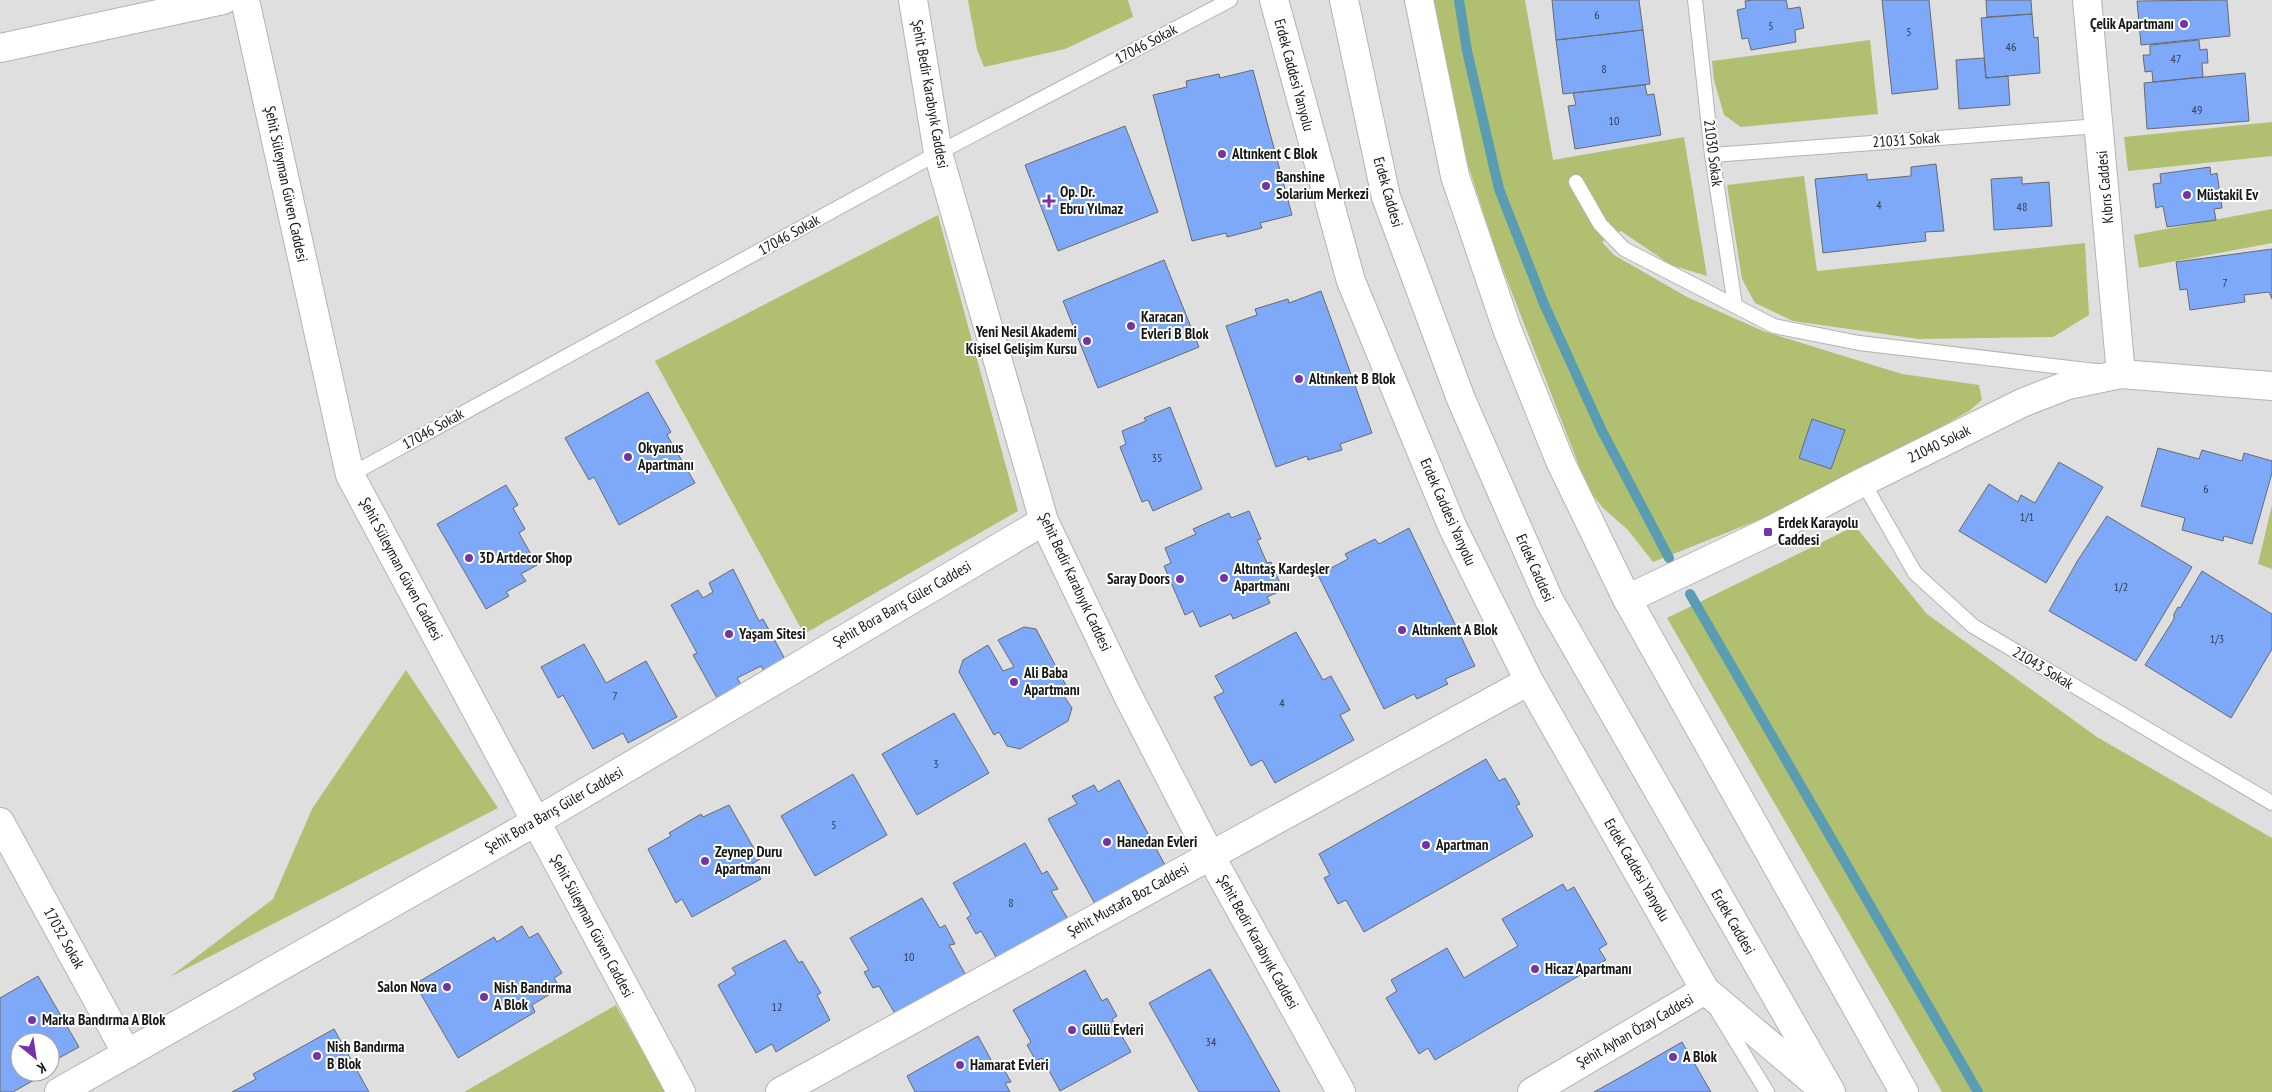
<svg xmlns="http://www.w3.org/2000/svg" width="2272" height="1092" viewBox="0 0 2272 1092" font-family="'PT Sans Narrow',sans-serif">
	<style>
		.green { fill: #b0c070 }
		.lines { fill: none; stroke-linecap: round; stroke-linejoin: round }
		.stream { stroke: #5a9db3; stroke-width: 10 }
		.building { fill: #7ea9f9; stroke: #696a6b }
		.lane-casing { stroke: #b3b3b4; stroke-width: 16 }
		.street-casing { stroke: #b3b3b4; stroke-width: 30 }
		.secondary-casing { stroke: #b3b3b4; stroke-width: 30 }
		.highway-casing { stroke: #b3b3b4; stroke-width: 30 }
		.lane { stroke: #fff; stroke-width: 14 }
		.street { stroke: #fff; stroke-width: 28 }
		.secondary { stroke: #fff; stroke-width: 28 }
		.highway { stroke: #fff; stroke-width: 28 }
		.poi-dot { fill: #7433a8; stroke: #fff; stroke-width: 2 }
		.labels { text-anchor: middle; stroke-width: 4; stroke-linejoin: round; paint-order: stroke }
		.number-label { font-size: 12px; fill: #303c50 }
		.poi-label { font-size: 15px; font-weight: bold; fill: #161717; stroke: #fff; text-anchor: start }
		.street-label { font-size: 15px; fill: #161717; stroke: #fff }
	</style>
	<rect width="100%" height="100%" fill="#dfdfe0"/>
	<path class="green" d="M968,0h160l5,17 -68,32 -81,18 -7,-18z
		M1433,0h92l28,160 131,-23 23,139 -36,-11 -50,-34 -19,11 12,13 73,42 76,34 139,43 77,11 3,15 -13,11 -155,87 -161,64 -25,-32 -25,-22 -15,-19 -91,-235 -31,-95z
		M1870,40l8,74 -137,13 -17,-12 -10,-35 -2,-19z
		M2272,122v34l-144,15 -4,-34z
		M1804,176l13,95 268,-28 4,72 -36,22 -134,2 -126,-18 -38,-18 -13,-24 -15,-94z
		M2272,209v34l-133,25 -5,-33z
		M938,215l80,296 -214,123 -149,-273z
		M2272,505v64l-14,-5z
		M1855,526l72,88 170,123 175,101v254h-330l-275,-474z
		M406,670l92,138 -328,169 103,-78 39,-90z
		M616,1005l50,87h-202z"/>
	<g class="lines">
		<path class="stream" d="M1459,0l8,51 32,138 45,115 58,127 67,127
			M1690,594l288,498"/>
	</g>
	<path class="building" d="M1552,0h87l4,30 -87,10z
		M1753,0h33l2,9 12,-2 4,21 -9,2 1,12 -45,8 -3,-12 -6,1 -5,-29 9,-2 -1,-7z
		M1882,0h47l9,89 -46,5z
		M1986,0h45l1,14 -45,3z
		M2227,0l3,36 -89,9 -4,-44z
		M2032,14l2,24 4,-1 2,36 -54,5 -5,-60z
		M1643,30l7,54 -87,10 -7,-54z
		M2199,40l1,10 7,-1 1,14h-6l1,14 -50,5 -1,-11 -7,1 -2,-17h7v-10z
		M1984,58l2,20 22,-2 2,29 -51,4 -3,-49z
		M1253,70l39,145 -32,8 2,5 -35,9 -1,-4 -34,8 -39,-146 34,-8 -1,-6 33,-7 1,4z
		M2245,73l4,48 -102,8 -3,-46z
		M1645,85l2,10 7,-1 7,41 -86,14 -7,-43 8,-1 -3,-12z
		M1125,126l33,86 -100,39 -33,-86z
		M1936,164l8,67 -19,1 1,9 -103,12 -8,-74 52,-5v6l44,-4v-9z
		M2210,167l1,8 6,-2 5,35 -8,1 2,11 -49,7 -4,-21 -7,2 -3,-24 8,-1 -1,-9z
		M2022,177v7l27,-2 3,44 -58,4 -3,-51z
		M2272,249v50l-3,-7 -25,3 1,7 -55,8 -3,-21 -7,1 -4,-28z
		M1164,260l35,87 -101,41 -35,-87z
		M1321,291l51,142 -32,11 2,6 -34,10 -1,-4 -31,11 -50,-141 31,-11 -2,-6 33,-10 1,4z
		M648,392l23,40 -4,3 28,48 -76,42 -25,-48 -5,3 -24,-42z
		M1170,407l32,82 -49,22 -5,-11 -6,2 -22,-55 6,-3 -4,-13 24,-10 -2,-3z
		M1812,419l33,11 -14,39 -32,-11z
		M2158,448l41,11 3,-9 40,11 2,-8 28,8v12l-20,71 -28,-8 -1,5 -41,-11 3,-12 -44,-12z
		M2059,462l44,25 -57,96 -87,-52 30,-47 29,18 3,-7 14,8z
		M506,485l12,20 -5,3 12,21 -6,4 18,32 -16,9 5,7 -20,11 3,4 -23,13 -49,-85z
		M1249,511l12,28 -4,1 10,23 4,-1 12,28 -16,7 3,6 -37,16 -2,-5 -31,13 -7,-16 -8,4 -21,-49 7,-3 -6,-15 31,-14 -3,-5 36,-16 2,5z
		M2107,516l85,51 -56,94 -87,-50 29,-51z
		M1409,528l66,138 -30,13 3,5 -31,15 -3,-5 -30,15 -66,-134 30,-16 -3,-5 30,-15 4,5z
		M733,569l26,52 4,-2 23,42 -21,12 -4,-7 -24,12 5,8 -25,12 -24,-43 4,-2 -26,-48 27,-15 5,8 10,-6 -4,-9z
		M2202,571l70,43v35l-41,69 -86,-53 29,-46v-5l4,-7 2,1z
		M1024,627l12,2 34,64 -6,3 8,12 -4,13 -48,28 -13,-3 -8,-14 -5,3 -35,-63 4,-12 25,-15 15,26 11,-4 -16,-27z
		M1296,632l27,48 8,-4 19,34 -10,5 14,25 -79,43 -13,-23 -11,6 -37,-69 10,-5 -9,-16z
		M584,644l22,39 40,-22 31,56 -49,26 -5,-10 -30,16 -30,-54 -5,3 -17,-31z
		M954,713l35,60 -72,42 -35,-61z
		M1486,759l13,22 6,-3 15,26 -4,2 17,30 -169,96 -18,-32 -8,4 -14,-26 6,-3 -11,-21z
		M853,774l34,61 -72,41 -34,-60z
		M1119,780l46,85 -23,12 4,7 -51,20 -47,-85 29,-15 -5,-8 22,-11 4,7z
		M729,805l31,54 -8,5 9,15 -69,38 -10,-18 -6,4 -28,-54 23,-13 -2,-3 32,-19 2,3z
		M1025,843l17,31 5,-3 11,18 -7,2 20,33 -71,40 -19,-33 -5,3 -9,-16 4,-3 -18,-32z
		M1563,884l4,7 7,-4 33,57 -8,5 7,11 -171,100 -7,-12 -9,6 -33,-56 11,-7 -6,-11 56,-32 17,30 54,-32 -16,-27z
		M922,898l18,30 5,-3 10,19 -6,1 19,34 -70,40 -19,-33 -6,2 -9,-16 5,-2 -19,-32z
		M522,926l7,12 9,-5 24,40 -8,5 6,10 -28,17 3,7 -77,46 -43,-74 79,-47 3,5z
		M785,940l14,23 3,-2 19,32 -4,2 13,25 -54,32 -4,-8 -16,9 -38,-68 18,-11 -4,-6z
		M1210,969l33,57 37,66h-81l-50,-89z
		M1085,970l17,31 5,-3 10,18 -5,3 19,33 -71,39 -18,-33 -6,3 -9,-16 4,-3 -18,-32z
		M38,976l41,71 -29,16v-21h-30v30h28l-35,20h-13v-94z
		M334,1029l35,63h-137l24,-13 -3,-5z
		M978,1036l17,31 6,-3 10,18 -6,1 5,9h-95l-8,-16z
		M1682,1042l29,50h-117l36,-20z"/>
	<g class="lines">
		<g class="lane-casing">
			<path id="lane" d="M1695,0l17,155 23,150
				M1712,155l387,-29
				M1576,182l24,42 24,25 150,77 85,17 237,28
				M350,475l588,-322 292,-153
				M1863,482l52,91 58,53 299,177
				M1718,1012l49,80"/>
		</g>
		<g class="street-casing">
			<path id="street" d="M245,0l105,475 331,617
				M913,0l25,153 106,368 84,175 82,159 131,237
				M1274,0l77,281 101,245 77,155 176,309
				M2087,0l34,374
				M0,48l223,-48
				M0,822l127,232
				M59,1092l478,-271 507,-300
				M780,1092l749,-411"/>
		</g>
		<g class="secondary-casing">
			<path id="secondary" d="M1627,599l141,-67 95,-50 159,-79 46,-18 53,-11 151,12
				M1532,1092l173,-102 121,102"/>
		</g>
		<g class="highway-casing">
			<path id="highway" d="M1344,0l42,197 75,202 88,201 282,492
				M1419,0l36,176 52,153 53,132 67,138 277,493"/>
		</g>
		<use href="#lane" class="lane"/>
		<use href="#street" class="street"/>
		<use href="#secondary" class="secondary"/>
		<use href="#highway" class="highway"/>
	</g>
	<g class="poi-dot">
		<circle cx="2184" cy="24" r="5"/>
		<circle cx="1222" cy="154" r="5"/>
		<circle cx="1266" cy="186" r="5"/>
		<circle cx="2187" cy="195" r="5"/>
		<path d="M1046.5 193.5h5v5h5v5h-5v5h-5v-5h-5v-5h5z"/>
		<circle cx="1131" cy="326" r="5"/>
		<circle cx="1087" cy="341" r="5"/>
		<circle cx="1299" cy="379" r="5"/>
		<circle cx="628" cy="457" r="5"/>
		<rect x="1763" y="527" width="10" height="10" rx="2.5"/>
		<circle cx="469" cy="558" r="5"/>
		<circle cx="1224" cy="578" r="5"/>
		<circle cx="1180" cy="579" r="5"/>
		<circle cx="1402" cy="630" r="5"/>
		<circle cx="729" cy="634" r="5"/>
		<circle cx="1014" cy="682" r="5"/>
		<circle cx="1107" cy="842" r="5"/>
		<circle cx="1426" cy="845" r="5"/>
		<circle cx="705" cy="861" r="5"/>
		<circle cx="1535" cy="969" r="5"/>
		<circle cx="447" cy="987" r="5"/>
		<circle cx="484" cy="997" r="5"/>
		<circle cx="32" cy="1020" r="5"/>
		<circle cx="1072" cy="1030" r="5"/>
		<circle cx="317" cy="1056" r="5"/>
		<circle cx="1673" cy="1057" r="5"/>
		<circle cx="960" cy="1065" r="5"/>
	</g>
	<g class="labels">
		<g class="number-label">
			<text x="1597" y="19">6</text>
			<text x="1771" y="30">5</text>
			<text x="1909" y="36">5</text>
			<text x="2011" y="51">46</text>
			<text x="2176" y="63">47</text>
			<text x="1604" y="73">8</text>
			<text x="2197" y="114">49</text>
			<text x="1614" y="125">10</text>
			<text x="1879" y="209">4</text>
			<text x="2022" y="211">48</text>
			<text x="2225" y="287">7</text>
			<text x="1157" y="462">35</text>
			<text x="2206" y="493">6</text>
			<text x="2027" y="521">1/1</text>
			<text x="2121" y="591">1/2</text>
			<text x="2217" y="643">1/3</text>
			<text x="615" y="700">7</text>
			<text x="1282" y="707">4</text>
			<text x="936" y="768">3</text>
			<text x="834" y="829">5</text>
			<text x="1011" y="907">8</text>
			<text x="909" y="961">10</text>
			<text x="777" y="1011">12</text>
			<text x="1211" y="1046">34</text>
		</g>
		<g class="poi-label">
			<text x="2174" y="29" text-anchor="end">Çelik Apartmanı</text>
			<text x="1232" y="159">Altınkent C Blok</text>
			<text x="1276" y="182">Banshine<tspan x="1276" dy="17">Solarium Merkezi</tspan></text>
			<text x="1060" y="197">Op. Dr.<tspan x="1060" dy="17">Ebru Yılmaz</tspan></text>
			<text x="2197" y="200">Müstakil Ev</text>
			<text x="1141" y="322">Karacan<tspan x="1141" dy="17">Evleri B Blok</tspan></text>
			<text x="1077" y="337" text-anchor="end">Yeni Nesil Akademi<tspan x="1077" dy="17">Kişisel Gelişim Kursu</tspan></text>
			<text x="1309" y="384">Altınkent B Blok</text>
			<text x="638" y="453">Okyanus<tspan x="638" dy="17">Apartmanı</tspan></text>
			<text x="1778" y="528">Erdek Karayolu<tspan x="1778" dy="17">Caddesi</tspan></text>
			<text x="479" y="563">3D Artdecor Shop</text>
			<text x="1234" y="574">Altıntaş Kardeşler<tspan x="1234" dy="17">Apartmanı</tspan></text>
			<text x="1170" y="584" text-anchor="end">Saray Doors</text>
			<text x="1412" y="635">Altınkent A Blok</text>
			<text x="739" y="639">Yaşam Sitesi</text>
			<text x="1024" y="678">Ali Baba<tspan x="1024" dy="17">Apartmanı</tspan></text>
			<text x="1117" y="847">Hanedan Evleri</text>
			<text x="1436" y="850">Apartman</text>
			<text x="715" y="857">Zeynep Duru<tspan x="715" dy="17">Apartmanı</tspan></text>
			<text x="1545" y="974">Hicaz Apartmanı</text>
			<text x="437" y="992" text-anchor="end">Salon Nova</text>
			<text x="494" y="993">Nish Bandırma<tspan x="494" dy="17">A Blok</tspan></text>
			<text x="42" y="1025">Marka Bandırma A Blok</text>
			<text x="1082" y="1035">Güllü Evleri</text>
			<text x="327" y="1052">Nish Bandırma<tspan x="327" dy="17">B Blok</tspan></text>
			<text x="1683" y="1062">A Blok</text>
			<text x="970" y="1070">Hamarat Evleri</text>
		</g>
		<g class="street-label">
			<text transform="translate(1146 44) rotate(-28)" y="5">17046 Sokak</text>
			<text transform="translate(1294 75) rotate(75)" y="5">Erdek Caddesi Yanyolu</text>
			<text transform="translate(930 94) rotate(80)" y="5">Şehit Bedir Karabıyık Caddesi</text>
			<text transform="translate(1906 140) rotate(-4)" y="5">21031 Sokak</text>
			<text transform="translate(1713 153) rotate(83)" y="5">21030 Sokak</text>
			<text transform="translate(286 184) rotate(78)" y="5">Şehit Süleyman Güven Caddesi</text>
			<text transform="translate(2105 187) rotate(-95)" y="5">Kıbrıs Caddesi</text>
			<text transform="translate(1388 192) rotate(74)" y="5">Erdek Caddesi</text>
			<text transform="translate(789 235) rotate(-29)" y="5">17046 Sokak</text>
			<text transform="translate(433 429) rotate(-29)" y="5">17046 Sokak</text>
			<text transform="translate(1939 444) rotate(-26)" y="5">21040 Sokak</text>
			<text transform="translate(1448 512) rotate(66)" y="5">Erdek Caddesi Yanyolu</text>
			<text transform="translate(1535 568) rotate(66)" y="5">Erdek Caddesi</text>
			<text transform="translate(401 569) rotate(62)" y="5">Şehit Süleyman Güven Caddesi</text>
			<text transform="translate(1075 582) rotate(65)" y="5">Şehit Bedir Karabıyık Caddesi</text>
			<text transform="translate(902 604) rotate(-30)" y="5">Şehit Bora Barış Güler Caddesi</text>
			<text transform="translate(2043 668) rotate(31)" y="5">21043 Sokak</text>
			<text transform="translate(554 810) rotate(-30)" y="5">Şehit Bora Barış Güler Caddesi</text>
			<text transform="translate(1637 870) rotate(60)" y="5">Erdek Caddesi Yanyolu</text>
			<text transform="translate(1128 900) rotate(-29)" y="5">Şehit Mustafa Boz Caddesi</text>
			<text transform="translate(1733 922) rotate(60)" y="5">Erdek Caddesi</text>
			<text transform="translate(592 926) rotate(62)" y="5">Şehit Süleyman Güven Caddesi</text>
			<text transform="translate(64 938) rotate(61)" y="5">17032 Sokak</text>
			<text transform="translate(1258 942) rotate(61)" y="5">Şehit Bedir Karabıyık Caddesi</text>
			<text transform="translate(1635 1031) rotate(-30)" y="5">Şehit Ayhan Özay Caddesi</text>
		</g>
	</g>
	<g transform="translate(35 1057) rotate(150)"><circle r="24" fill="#ffffff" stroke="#a2a2a2"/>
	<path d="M0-4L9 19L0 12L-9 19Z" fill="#7433a8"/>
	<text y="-8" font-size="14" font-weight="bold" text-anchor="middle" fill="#161717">K</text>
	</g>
</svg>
